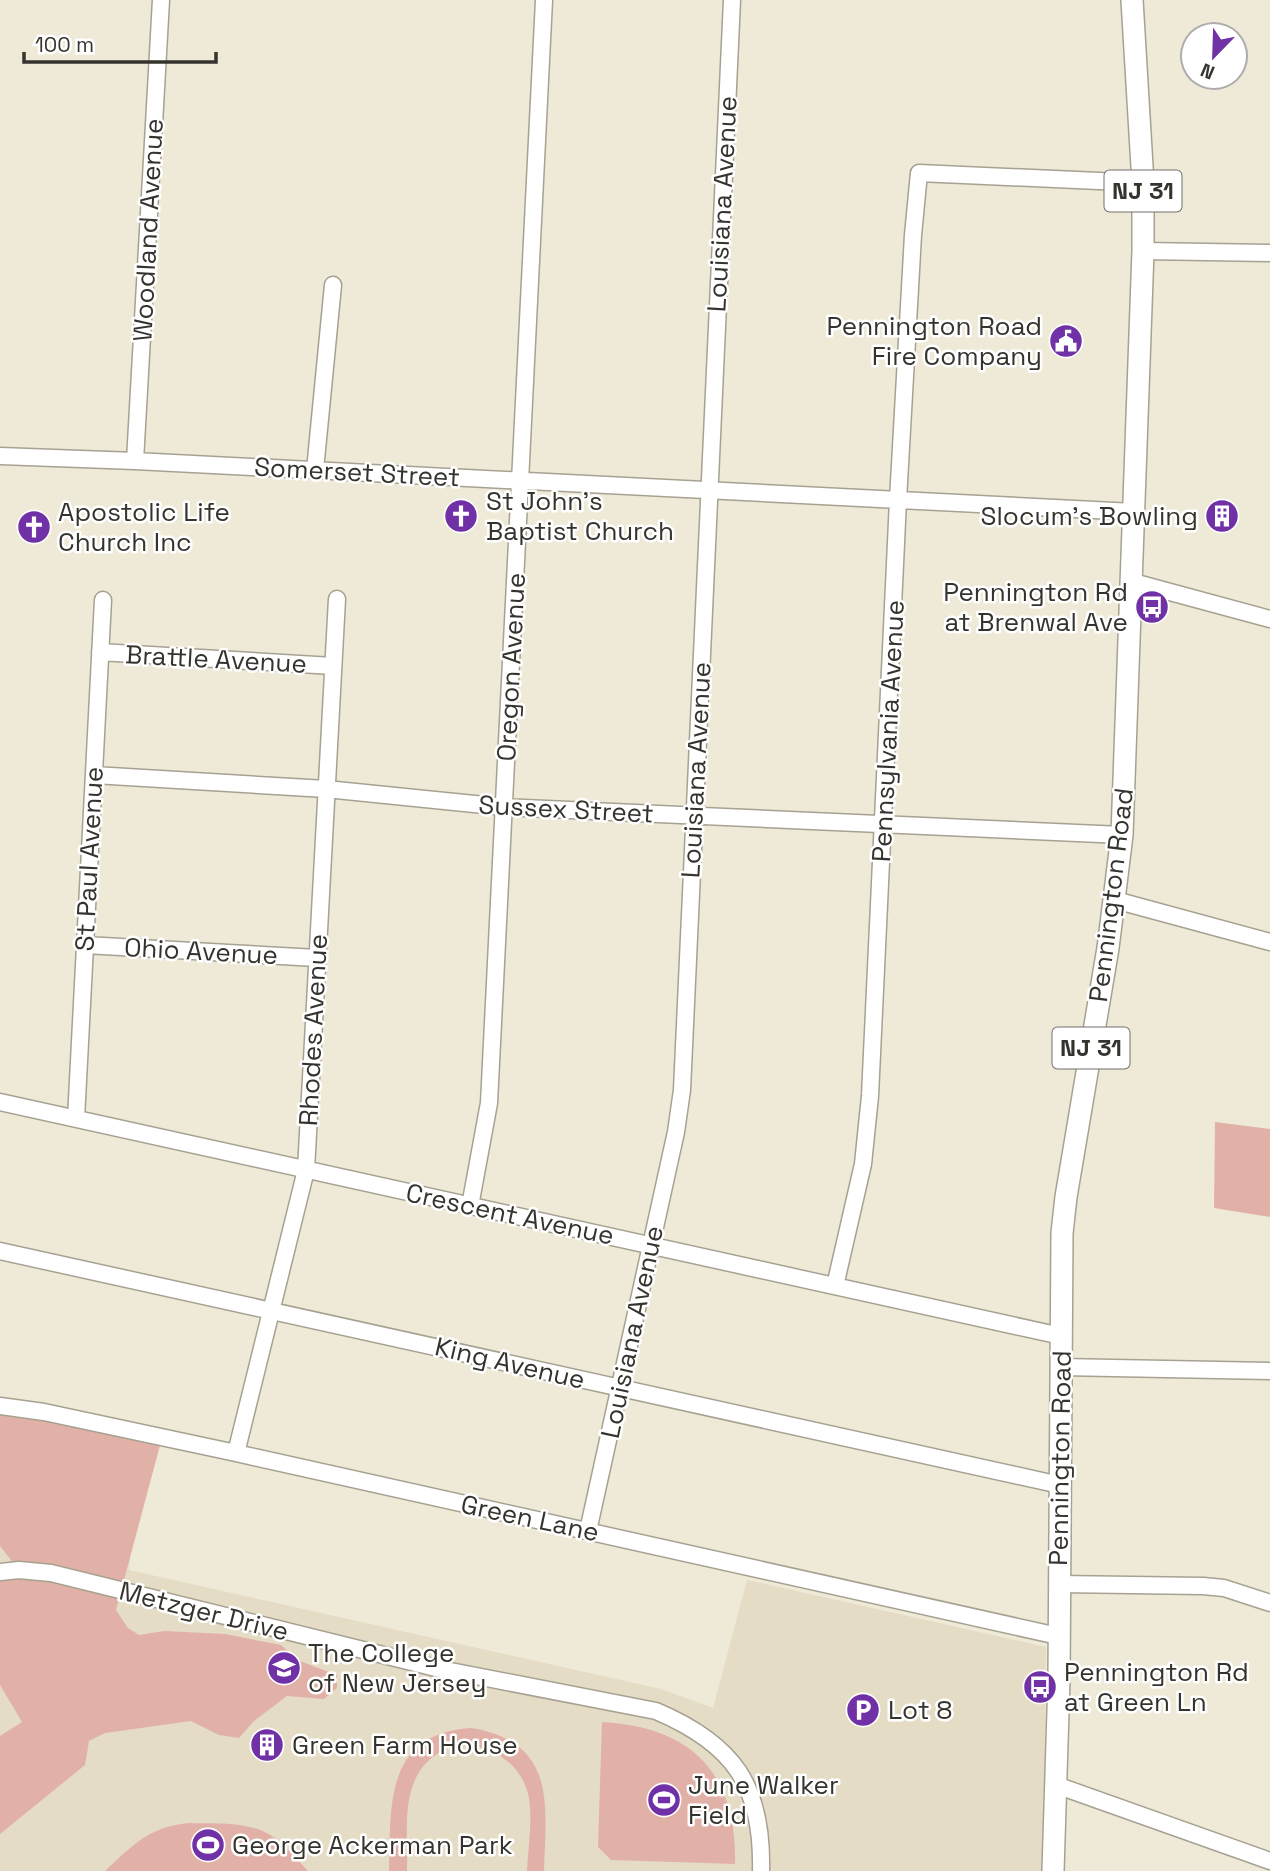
<svg xmlns="http://www.w3.org/2000/svg" width="1270" height="1871" viewBox="0 0 1270 1871" font-family="'Space Grotesk',sans-serif">
	<style>
		.built { fill: #e5dcc5 }
		.green { fill: #e1b1a7 }
		.lines { fill: none; stroke-linecap: round; stroke-linejoin: round }
		.minor-casing { stroke: #a7a192; stroke-width: 19 }
		.major-casing { stroke: #a7a192; stroke-width: 24 }
		.minor { stroke: #fff; stroke-width: 16 }
		.major { stroke: #fff; stroke-width: 21 }
		.labels { text-anchor: middle; stroke-width: 5; stroke-linejoin: round; paint-order: stroke }
		.shield { fill: #fff; stroke: #72706c; stroke-width: 2 }
		.shield-label { font-size: 24px; font-weight: bold; fill: #35332d }
		.street-label { font-size: 26px; fill: #35332d; stroke: #fff }
		.poi-label { font-size: 26px; fill: #35332d; stroke: #fff; text-anchor: start }
	</style>
	<rect width="100%" height="100%" fill="#efe9d8"/>
	<path class="built" d="M0,1433l137,21 -8,116 532,119 52,19 34,-128 299,67 -2,224h-1044z"/>
	<path class="green" d="M1215,1122l55,7v88l-56,-9z
		M0,1403l163,31 -47,176 12,18 11,7 25,-4 61,3 56,11 16,15 40,15v13l-13,11 -37,-3 -33,25 -15,17 -20,-3 -28,-14 -86,12 -16,8 -4,24 -85,69v-98l22,-14 -22,-37v-110l18,-6 -18,-23z
		M602,1722c90,5 135,51 133,142l-124,-4 -13,-13z
		M471,1728c86,14 75,76 73,143h-17c1,-22 7,-60 0,-81 -17,-51 -89,-62 -112,-10 -12,26 -7,63 -8,91h-18c2,-66 -5,-137 82,-143z
		M188,1823c31,1 67,-3 92,19 10,9 19,19 28,29h-203c28,-26 44,-44 83,-48z"/>
	<g class="lines">
		<g class="minor-casing">
			<path id="minor" d="M1143,251l127,2
				M0,456l135,5 999,51
				M135,461l26,-461
				M315,470l18,-185
				M1133,582l137,37
				M100,652l233,14
				M94,775l232,14 178,18 618,28
				M1115,900l155,42
				M85,945l232,13
				M0,1102l1061,234
				M76,1119l27,-519
				M470,1206l19,-103 55,-1103
				M0,1251l1060,234
				M835,1286l28,-122 7,-68 28,-596 15,-265 6,-62 224,10
				M1061,1367l209,4
				M0,1406l44,6 192,41 822,183
				M236,1453l70,-283 31,-571
				M588,1531l88,-399 6,-42 50,-1090
				M0,1572l19,-2 32,3 389,96 216,42c78,33 107,75 105,160
				M1059,1584l144,2 21,2 46,15
				M1056,1785l214,76"/>
		</g>
		<g class="major-casing">
			<path id="major" d="M1053,1871l6,-192 3,-446 4,-36 42,-249 14,-113 21,-584v-68l-11,-183"/>
		</g>
		<use href="#minor" class="minor"/>
		<use href="#major" class="major"/>
	</g>
	<defs>
		<g id="civic-disc" transform="scale(1.75)"><circle r="9.5" fill="#7031a6" stroke="#fff"/><path d="M-.6-6.5H3V-4.5H.6V-3L4-1V1h2V6H-6V1h2V-1L-.6-3ZM-1.2 2.5V6h2.4V2.5Z" fill="#fff"/></g>
		<g id="church-disc" transform="scale(1.75)"><circle r="9.5" fill="#7031a6" stroke="#fff"/><path d="M-1.2-6h2.4v3.5h3.3v2.4h-3.3V6h-2.4V-.1h-3.3v-2.4h3.3Z" fill="#fff"/></g>
		<g id="building-disc" transform="scale(1.75)"><circle r="9.5" fill="#7031a6" stroke="#fff"/><path d="M-4-6H4V6H1V3H-1V6H-4ZM-2.5-4.3h1.7v1.8h-1.7ZM.8-4.3h1.7v1.8H.8ZM-2.5-1h1.7V.8h-1.7ZM.8-1h1.7V.8H.8Z" fill="#fff"/></g>
		<g id="bus-disc" transform="scale(1.75)"><circle r="9.5" fill="#7031a6" stroke="#fff"/><path d="M-5-6H5V4H4V6H2V4H-2V6H-4V4H-5ZM-3.5-4V0h7V-4ZM-3.5 1.2v1.5H-2V1.2ZM2 1.2v1.5H3.5V1.2Z" fill="#fff"/></g>
		<g id="university-disc" transform="scale(1.75)"><circle r="9.5" fill="#7031a6" stroke="#fff"/><path d="M0-5L7-2L0 1L-7-2ZM-4 1L0 2.5L4 1V4Q0 6-4 4Z" fill="#fff"/></g>
		<g id="parking-disc" transform="scale(1.75)"><circle r="9.5" fill="#7031a6" stroke="#fff"/><path d="M-3.5-5.5H1a3.5 3.5 0 0 1 0 7H-1V5.5H-3.5ZM-1-3.4V-.6H.8a1.4 1.4 0 0 0 0-2.8Z" fill="#fff"/></g>
		<g id="stadium-disc" transform="scale(1.75)"><circle r="9.5" fill="#7031a6" stroke="#fff"/><path d="M0-5a6.5 5 0 1 0 0 10a6.5 5 0 1 0 0-10ZM-3.5-1.8h7v3.6h-7Z" fill="#fff"/></g>
	</defs>
	<g fill-rule="evenodd">
		<use href="#civic-disc" x="1066" y="341"/>
		<use href="#church-disc" x="461" y="516"/>
		<use href="#building-disc" x="1222" y="516"/>
		<use href="#church-disc" x="34" y="527"/>
		<use href="#bus-disc" x="1152" y="607"/>
		<use href="#university-disc" x="284" y="1668"/>
		<use href="#bus-disc" x="1040" y="1687"/>
		<use href="#parking-disc" x="863" y="1710"/>
		<use href="#building-disc" x="267" y="1745"/>
		<use href="#stadium-disc" x="664" y="1800"/>
		<use href="#stadium-disc" x="208" y="1845"/>
	</g>
	<g class="labels">
		<g class="shield">
			<rect x="1104.5" y="170.5" width="77" height="41" rx="5"/>
			<rect x="1052.5" y="1027.5" width="77" height="41" rx="5"/>
		</g>
		<g class="shield-label">
			<text x="1143" y="199">NJ 31</text>
			<text x="1091" y="1056">NJ 31</text>
		</g>
		<g class="street-label">
			<text transform="translate(722 204) rotate(-87)" y="9">Louisiana Avenue</text>
			<text transform="translate(148 230) rotate(-87)" y="9">Woodland Avenue</text>
			<text transform="translate(357 472) rotate(3)" y="9">Somerset Street</text>
			<text transform="translate(216 659) rotate(3)" y="9">Brattle Avenue</text>
			<text transform="translate(511 667) rotate(-87)" y="9">Oregon Avenue</text>
			<text transform="translate(888 731) rotate(-87)" y="9">Pennsylvania Avenue</text>
			<text transform="translate(696 770) rotate(-87)" y="9">Louisiana Avenue</text>
			<text transform="translate(566 809) rotate(3)" y="9">Sussex Street</text>
			<text transform="translate(89 859) rotate(-87)" y="9">St Paul Avenue</text>
			<text transform="translate(1111 895) rotate(-83)" y="9">Pennington Road</text>
			<text transform="translate(201 951) rotate(3)" y="9">Ohio Avenue</text>
			<text transform="translate(313 1030) rotate(-87)" y="9">Rhodes Avenue</text>
			<text transform="translate(510 1214) rotate(12)" y="9">Crescent Avenue</text>
			<text transform="translate(632 1332) rotate(-78)" y="9">Louisiana Avenue</text>
			<text transform="translate(510 1363) rotate(13)" y="9">King Avenue</text>
			<text transform="translate(1060 1458) rotate(-89)" y="9">Pennington Road</text>
			<text transform="translate(530 1518) rotate(12)" y="9">Green Lane</text>
			<text transform="translate(204 1611) rotate(14)" y="9">Metzger Drive</text>
		</g>
		<g class="poi-label">
			<text x="1042" y="335" text-anchor="end">Pennington Road<tspan x="1042" dy="30">Fire Company</tspan></text>
			<text x="486" y="510">St John's<tspan x="486" dy="30">Baptist Church</tspan></text>
			<text x="58" y="521">Apostolic Life<tspan x="58" dy="30">Church Inc</tspan></text>
			<text x="1198" y="525" text-anchor="end">Slocum's Bowling</text>
			<text x="1128" y="601" text-anchor="end">Pennington Rd<tspan x="1128" dy="30">at Brenwal Ave</tspan></text>
			<text x="308" y="1662">The College<tspan x="308" dy="30">of New Jersey</tspan></text>
			<text x="1064" y="1681">Pennington Rd<tspan x="1064" dy="30">at Green Ln</tspan></text>
			<text x="888" y="1719">Lot 8</text>
			<text x="292" y="1754">Green Farm House</text>
			<text x="688" y="1794">June Walker<tspan x="688" dy="30">Field</tspan></text>
			<text x="232" y="1854">George Ackerman Park</text>
		</g>
	</g>
	<g transform="translate(1214 56) rotate(203)"><circle r="33" fill="#ffffff" stroke="#aeadab" stroke-width="2"/>
	<path d="M0-5L12 26L0 18L-12 26Z" fill="#7031a6"/>
	<text y="-10" font-size="19" font-weight="bold" text-anchor="middle" fill="#35332d">N</text>
	</g>
	<path d="M24 52v10h192v-10" fill="none" stroke="#35332d" stroke-width="3.5"/>
	<text x="35" y="52" font-size="21" fill="#35332d" stroke="#ffffff" stroke-width="5" paint-order="stroke">100 m</text>
</svg>
